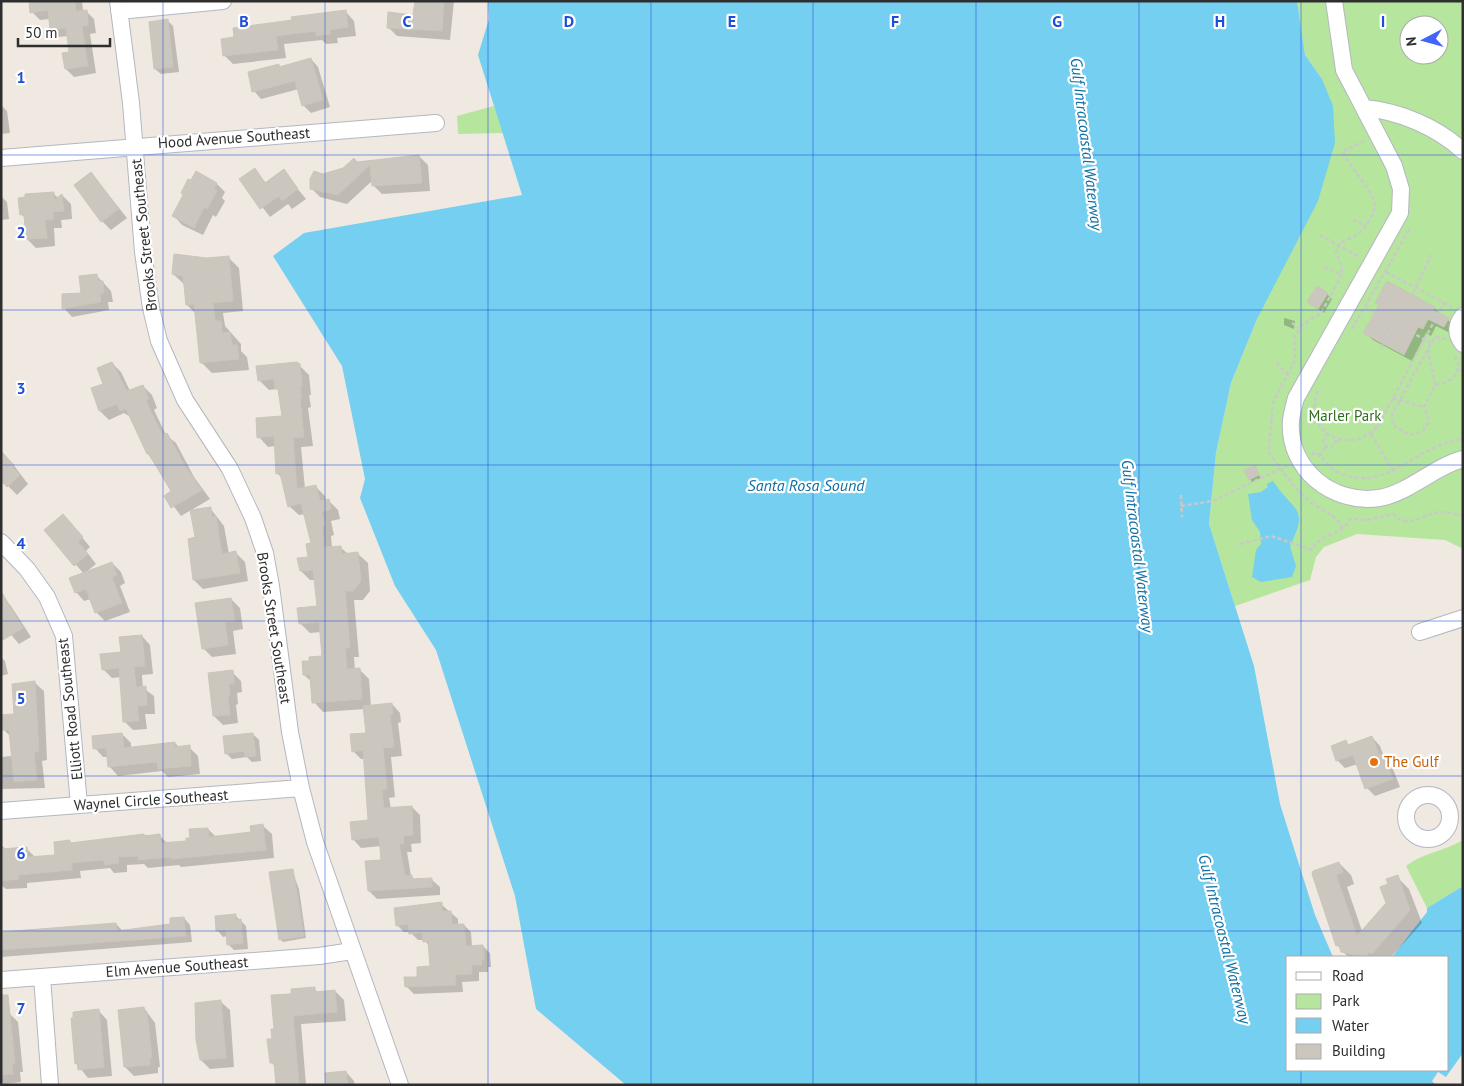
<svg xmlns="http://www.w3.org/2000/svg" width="1464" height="1086" viewBox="0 0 1464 1086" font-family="'PT Sans',sans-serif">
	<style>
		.green { fill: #b6e59e; fill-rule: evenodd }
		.water { fill: #75cff0 }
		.shadow { fill: #0003 }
		.building { fill: #cbc7bf; stroke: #cbc5ba }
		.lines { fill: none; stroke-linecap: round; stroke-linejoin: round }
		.minor-casing { stroke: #b4b7c1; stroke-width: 18 }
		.path { stroke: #c9c9c9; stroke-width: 2.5; stroke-dasharray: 4 2.5; stroke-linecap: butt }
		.minor { stroke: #fff; stroke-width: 16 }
		.grid { fill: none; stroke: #1d4ed8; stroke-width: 1; stroke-opacity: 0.55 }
		.food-dot { fill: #e8710a; stroke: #fff; stroke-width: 2 }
		.labels { text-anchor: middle; stroke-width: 4.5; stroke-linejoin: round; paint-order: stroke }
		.street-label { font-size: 15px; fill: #2e2e2e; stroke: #fff }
		.park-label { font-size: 15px; fill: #2c6e1b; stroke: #fff }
		.food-label { font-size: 15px; fill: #c56008; stroke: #fff; text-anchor: start }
		.water-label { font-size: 16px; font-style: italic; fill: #0d6fa3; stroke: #fff }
		.grid-label { font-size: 16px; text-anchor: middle; font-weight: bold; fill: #1d4ed8; stroke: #fff; stroke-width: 4.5; stroke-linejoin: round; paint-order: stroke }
	</style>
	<rect width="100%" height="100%" fill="#efe9e1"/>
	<path class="green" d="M1297,1h166v548l-18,-9 -88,-6 -33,13 -8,10 -6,23 -75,26 -26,-82 7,-71 15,-70 26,-64 65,-240 -17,-24zM1409,25h30v30h-30z
		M494,106l9,27 -45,1 -1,-18z
		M1463,840v46l-36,22 -21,-42c17,-13 38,-15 57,-26z"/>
	<path class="water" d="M488,1h809l8,54 17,24 11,27 2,37 -17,58 -61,118 -26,64 -15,70 -7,71 45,142 26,138 35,111 18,42h-45v113h160v-113h-56l35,-45v-4l36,-22v167l-17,24 -8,-5 -6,9 4,4h-810l-90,-76 -21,-113 -79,-246 -41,-64 -35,-88 5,-19 -23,-113 -69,-110 31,-23 218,-38 -44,-140 11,-36z
		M1273,481c20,31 37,25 17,65l6,20 -4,11 -31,5 -9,-5 4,-27 5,-6 -1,-12 -8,-12 -4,-26 13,-2 7,-5 -1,-3z"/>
	<path class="shadow" d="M38,1h44l1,10h3l8,8 2,14 -6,1 6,39 -22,4 -8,-8 5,-16 -3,-17 -9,1 -8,-8 -1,-10 -10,1 -8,-8z
		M416,1h38l-4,39 -53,-4 -9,-9 26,-11z
		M346,12l8,9 2,15 -19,2 1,5 -12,1 -4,-4 -38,4 2,14 -53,6 -9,-9 69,-34z
		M167,20l6,6 6,46 -18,2 -6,-5z
		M311,59l7,8 12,40 -19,6 -8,-8 -4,-16 -38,10 -7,-8 25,-26 2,3z
		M1,105l6,6 3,22 -9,1z
		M419,156l9,9 2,26 -48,3 -9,-9v-5l-26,24 -27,-7 -9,-9 12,-13 34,-12z
		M255,170l11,13 17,-12 23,28 -14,10 -4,-5 -18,13 -29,-37z
		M91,173l36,45 -16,12 -9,-9z
		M217,184l8,8 -3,6 3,3 -9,16 -3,-2 -10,20 -21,-10 -8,-9 10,-21z
		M53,193l5,5 4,-3 9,9 1,15 -11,1 1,8h-8l1,18 -19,2 -9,-9 -1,-20 -5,-5 6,-16z
		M1,196l6,6 2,17 -8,1z
		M228,257l11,11 4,43 -20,2 2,13 16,18v7l6,6 2,13 -37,3 -11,-11 -5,-48 -9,-9 -2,-20 -12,-11z
		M96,275l15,16 2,11h-5l1,8 -37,7 -8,-9 19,-14z
		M1327,294l5,5 -8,14 -16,-11z
		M1434,308l22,19 -4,7 -16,-8 -5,10 -5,-3 -14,28 -39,-21 -8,-7z
		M1284,318l11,3 -1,8 -10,-4z
		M112,363l9,9 9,19 13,-5 9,9 5,13 -3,2 12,25 10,8 18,34 16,22 -29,17 -15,-20 7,-4 -25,-38 -16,-36 -8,-5 -15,7 -9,-9 -7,-22 12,-5z
		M299,365l10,10 2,20h-2l2,12 -3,1 5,38 -12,1 4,42 10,-3 10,10 1,5 2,-1 10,10 2,9 -9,2 3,14 -3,1 1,12 8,-1 8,7h10l10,9 2,28 -7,9h-9l5,57h-5l1,13 4,-1 10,10 2,27 21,-2 8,9 1,9 -3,1 4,33 -11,1 4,40 -6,1 2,11 21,-2 8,8 1,28 -10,1 1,8h-5l4,24 4,4 16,-1 9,8v8l-63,4 -8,-8 13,-30 -1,-15 -20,2 -8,-9 16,-18 -4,-62h-4l-8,-8 14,-17 -2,-25 -42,3 -9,-10 -2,-20 -8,-7 19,-18 -2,-25 -11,1 -10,-10 18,-16 -3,-27h-5l-9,-9 8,-13 4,-13 -8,-31 -6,1 -10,-9 -6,-27 -6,-6 -2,-27 -7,1 -9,-10 24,-20 -3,-25 -3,-3 -8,1 -10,-10z
		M12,463l16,21 -11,11 -16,-16z
		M1254,467l7,11 -9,4 -2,-3z
		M210,508l14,18 5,28 7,-1 9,9 3,19 -45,8 -9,-9 -4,-40 6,-2z
		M71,524l19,23 -4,4 10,13 -11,9 27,-10 9,9 4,11 -5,3 10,26 -25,9 -9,-9 -5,-13 -7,2 -8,-9 8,-18 -38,-44z
		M3,598l8,8 20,31 -12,7 -13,-15z
		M231,599l9,9 3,21 -10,2 3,23 -24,3 -9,-9z
		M142,636l8,9 3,29 -11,1 1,13 11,8 1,18h-10l2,15 -14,1 -9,-9 -3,-44 -9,1 -9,-9z
		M1,657l4,4 3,13 -7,2z
		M232,672l9,9 1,11 -5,1 1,11 -2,1 2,18 -15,2 -9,-9z
		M35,683l9,8 3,69 -5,1 3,27 -44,1v-32l11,-1 -1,-19 -7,-7 12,-15z
		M122,734l9,9v5l44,-5 4,4h10l9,9 2,18 -32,3 -6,-6 -44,5 -8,-9 -2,-10h-5l-8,-9z
		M253,734l6,6 2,21 -9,1 -5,-5 -15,2 -6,-6z
		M1372,737l8,9 4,11 7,7 9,23 -25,9 -8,-8 -9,-24 -13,4 -8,-8 9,-18 4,4z
		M263,826l9,8 2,24 -93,9 -2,-2 -31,3 -4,-4 -17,1v7l-13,1 -4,-5 -30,3 1,7 -54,5v5l-21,1 -5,-4v-40l6,5 19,-2 9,9 21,-1 13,-14 3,2 72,-9h15l8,8 20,-1 21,-13 8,8 36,-4z
		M1339,863l12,12 3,9 -7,3 15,44 25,-27 2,-19 8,-8 12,12 13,34 -31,34h-43l-11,-12 -24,-71z
		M292,870l7,19 7,49 -23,4 -3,-3z
		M441,904l17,15v6h6l7,7 1,15 11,-1 7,7 1,14h-3v5h-9v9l-17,1 1,10 -49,2 -8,-8 25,-19 -1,-20 -6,-7h-6l-8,-8h-6l-7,-7z
		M235,915l11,11 2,23 -14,1 -6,-6 -1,-8 -4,1 -5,-6 -2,-14z
		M184,918l6,7 2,17 -191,15v-24l115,-9 6,6 50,-5z
		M314,989l5,4 16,-2 9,9 2,21 -45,3 5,61h-29l-1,-18 -5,-5 4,-32 18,-35z
		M221,1002l9,8 4,57 -24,2 -9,-9z
		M144,1008l11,15 5,44h-2v6l-24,3 -9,-9z
		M99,1011l8,9 5,56 -24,2 -12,-15z
		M9,1013l9,9 5,50h-3l1,10 -17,2 -3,-3v-67z
		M346,1072l8,9 1,4h-27z"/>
	<path class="building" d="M29,1h46l1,10 11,-1 1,15 -6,1 6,40 -23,3 -3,-16 7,-1 -3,-24 -16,1 -2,-19 -18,3z
		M415,1h29l-2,30 -55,-3 1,-16 25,3z
		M346,10l2,17 -19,3 1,4 -14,2v-5l-40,5 2,14 -55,6 -2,-17 13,-2 -1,-9 59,-8 -1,-3z
		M168,19l5,48 -19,2 -5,-47z
		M311,58l12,42 -21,6 -7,-25 -43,11 -4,-20 31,-8v3z
		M419,155l3,28 -50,3 -2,-21 -32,30 -28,-6v-10l4,-8 9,3 20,-6 11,-10 3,4z
		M255,168l10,15 19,-14 14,20 -16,12 -3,-5 -19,13 -21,-30z
		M196,171l21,12 -3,6 3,2 -10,18 -3,-2 -10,21 -22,-12 11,-21 -2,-2 7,-14 3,1z
		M91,172l28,37 -18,13 -27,-37z
		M54,192v8l8,-6 2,17 -11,1 1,7 -9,1 2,18 -21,1 -2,-25 -4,1 -2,-17 7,-1v-3z
		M174,254l33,4 22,-2 4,45 -20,2 2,18h6l1,12 8,-1 2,13h5l2,14 -39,4 -6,-59 -8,1 -3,-29 -11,-2z
		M97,274l1,7h5l1,12 -4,1 1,8 -39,7v-15l19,-1 -2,-17z
		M1387,281l48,26 -2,3 16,8 -5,9 -16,-8 -5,10 -5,-2 -14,28 -41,-22 16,-28 -4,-2z
		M1317,286l11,7 -10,16 -11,-7z
		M112,362l15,29 16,-6 6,14 -3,2 12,25 5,9 4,-2 18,33 17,24 -31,18 -7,-12 7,-5 -22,-37h-2l-21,-45 -6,2 -3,-7 -18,7 -8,-23 12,-4 -6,-16z
		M297,362l3,2 2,22h-2l2,12h-2l4,39 -11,1 4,51 19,-4 4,16 9,-2 2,10 -9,3 3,14h-3l2,21 17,-1 1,8 16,-2 3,29 -8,10h-8l5,57h-5l2,21 13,-1 2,31 -50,4 -2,-28h-7l-1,-14h7v-4l13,-1 -3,-34 -20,2 -2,-16 20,-2 -4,-36 -13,1 -3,-13 11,-1 -2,-13 5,-1 -10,-40 -13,4 -8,-34 -4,1 -2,-38 -17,2 -1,-20 26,-2 -4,-27h-3l-1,-10 -16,2 -2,-15z
		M1,451l13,14 -2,2 8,8 -13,12 -6,-6z
		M1255,465l4,10 -10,5 -5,-10z
		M211,507l1,10 4,-1 6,38 14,-3 4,22 -47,7 -5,-41 7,-2 -5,-27z
		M63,514l20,23 -5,5 10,12 -14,12 -30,-36z
		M112,562l5,13 -5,2 10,26 -27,10 -9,-24 -11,4 -6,-15z
		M1,591l22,37 -22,13z
		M231,598l4,23 -10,1 3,23 -26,4 -7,-46z
		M142,635l3,31 -11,1 2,20 10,-1 1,19 -10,1 2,15 -16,1 -4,-54 -17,2 -2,-16 21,-2 -2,-15z
		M233,670l1,14h-5l1,12h-2l2,19 -17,1 -5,-43z
		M35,681l4,71h-5l3,28 -23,2 -5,-52h-7l-1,-15 13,-1 -2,-30z
		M392,703l1,11 -3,1 4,32 -11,1 4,41 -5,1 2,18 28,-2 1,29 -10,1 1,8h-5l6,32 7,-1v4l20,-1v9l-64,4 -3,-30 16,-1 -2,-23 -27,3 -2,-18 18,-2 -5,-70 -11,2 -2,-18 16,-1 -3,-27z
		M122,733l2,15 51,-6v5l15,-2 1,21 -33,3 -1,-7 -49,5 -2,-19 -13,1 -1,-13z
		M253,733l3,23 -11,1 -1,-6 -19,3 -2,-18z
		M1372,736l7,19 4,-1 10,25 -28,10 -12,-34 -17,6 -5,-15 15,-6 2,5z
		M263,824l3,26 -95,9v-2l-33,3v-4l-20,1 1,6 -15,2v-5l-32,3v7l-54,5 1,4 -18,2v-32l26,-2 1,10 27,-2 -1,-13 16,-2v3l74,-9v2l16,-2 1,9 25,-2v-3h4l-1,-9 19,-1 1,9 42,-5 -1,-6z
		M1339,862l4,10 -7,3 21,61 29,-33 -6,-16 8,-3 -2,-5 12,-4 12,35 -38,44 -2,-2 -4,5 -25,-5 -2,-7 -3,1 -24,-72 1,-3z
		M293,869l11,67 -25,4 -10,-68z
		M442,902v9h9l1,13h12l2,22 17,-1 1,15h-3l1,5h-10v9l-17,1 1,10 -51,2 -1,-10h13v-10l13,-1 -2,-25 -5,1 -1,-10 -13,2 -1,-10 -12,2 -2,-18z
		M236,914v6l5,-1 2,24 -16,2 -1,-15 -10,1 -1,-15z
		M184,917l2,19 -185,14v-18l115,-9 1,8 53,-7v-6z
		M315,987v5l20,-2 2,22 -44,4 6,69h-23l-2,-22h-4l-3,-24h5l-1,-10h3l-3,-34 20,-1v-5z
		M1,995h7l7,69h-3l1,10 -12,1z
		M221,1000l5,58 -26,2 -4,-20 -1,-37z
		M144,1007l1,6 2,-1 5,46h-2v7l-26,2 -6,-57z
		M99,1009l5,58 -26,3 -1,-7 -2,1 -4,-46h2v-6z
		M346,1071l2,14h-22l-1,-12z"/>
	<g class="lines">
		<g class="minor-casing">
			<path id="minor" d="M118,1l13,102 12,149 8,56 8,33 26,59 45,69 23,49 12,35 6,33 19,146 11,56 14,54 85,243
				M1334,1l10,69 50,96 7,23 -1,24 -104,185c-2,7 -4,15 -5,22 -4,49 42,85 88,78 30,-5 54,-31 84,-39
				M119,11l104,-10
				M1364,108c35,3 73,19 99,43
				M1,158l435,-35
				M1463,316c-7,9 -8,18 0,28
				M1,542l26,27 20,28 17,39 15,169
				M1420,632l43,-14
				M1406 817a22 22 0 1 1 44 0a22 22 0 1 1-44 0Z
				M1,811l300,-23
				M42,977l8,108
				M1,980l318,-24 33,-5"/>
		</g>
		<path class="path" d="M1353,220l13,6
			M1320,235l39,22
			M1324,267l18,8
			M1386,272l66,35
			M1413,293l18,-38
			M1365,307l66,36
			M1292,323l7,5
			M1352,329l57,-99 -3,-1
			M1446,339l-10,-2 -5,6 -39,72 1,10 17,10 13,-4 6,-11 -5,-13 11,-22c12,-3 24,-6 23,-20
			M1381,348l17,-31
			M1428,349l7,36
			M1455,356l8,16
			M1277,362l2,4 8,7
			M1318,391c-16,41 31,67 60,35l66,-123
			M1393,398l31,9
			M1327,433l-4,9 3,4 5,2 6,-8
			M1371,434l22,37
			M1311,454l6,-1c8,7 13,16 23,20 37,17 64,-12 96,-26 9,-4 18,-6 27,-8
			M1320,456l6,-10
			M1181,495l1,22
			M1181,506l32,-5 75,-36
			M1343,529c-7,-15 -18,-16 -30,-25 -19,-14 -29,-33 -44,-51v-5l4,-46 22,-42 -1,-22 8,-13 19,-12 21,-38 -1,-10 -5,-13c4,-14 12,-11 22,-18 8,-6 20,-24 16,-33 -5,-14 -24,-35 -32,-49l24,-12
			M1240,544l31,-8 41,14c7,-17 31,-14 38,-31l17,1 27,-6c10,16 31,0 45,-2 8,0 16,2 24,4"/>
		<use href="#minor" class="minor"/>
	</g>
	<path class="grid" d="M163,1v1084M325,1v1084M488,1v1084M651,1v1084M813,1v1084M976,1v1084M1139,1v1084M1301,1v956M1,155h1462M1,310h1462M1,465h1462M1,621h1462M1,776h1462M1,931h1462M1301,1070v15"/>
	<circle class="food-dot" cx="1374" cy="762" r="5"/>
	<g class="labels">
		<g class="street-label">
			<text transform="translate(234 138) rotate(-4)" y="5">Hood Avenue Southeast</text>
			<text transform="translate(144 235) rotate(-96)" y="5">Brooks Street Southeast</text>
			<text transform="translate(274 628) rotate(81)" y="5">Brooks Street Southeast</text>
			<text transform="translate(70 709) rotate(-96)" y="5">Elliott Road Southeast</text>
			<text transform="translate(151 800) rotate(-4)" y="5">Waynel Circle Southeast</text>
			<text transform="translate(177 967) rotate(-4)" y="5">Elm Avenue Southeast</text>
		</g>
		<g class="park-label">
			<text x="1345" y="421">Marler Park</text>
		</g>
		<g class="food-label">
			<text x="1384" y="767">The Gulf</text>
		</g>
		<g class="water-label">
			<text transform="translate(1087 144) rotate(83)" y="6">Gulf Intracoastal Waterway</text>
			<text x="806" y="491">Santa Rosa Sound</text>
			<text transform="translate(1138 546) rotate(83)" y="6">Gulf Intracoastal Waterway</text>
			<text transform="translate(1225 939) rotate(76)" y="6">Gulf Intracoastal Waterway</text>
		</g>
	</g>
	<g class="grid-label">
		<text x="244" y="27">B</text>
		<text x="407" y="27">C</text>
		<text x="569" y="27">D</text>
		<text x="732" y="27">E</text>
		<text x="895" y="27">F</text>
		<text x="1057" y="27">G</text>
		<text x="1220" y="27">H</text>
		<text x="1383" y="27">I</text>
		<text x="21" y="83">1</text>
		<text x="21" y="238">2</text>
		<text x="21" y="394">3</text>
		<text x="21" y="549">4</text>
		<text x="21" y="704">5</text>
		<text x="21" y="859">6</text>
		<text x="21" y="1014">7</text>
	</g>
	<rect width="1464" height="1086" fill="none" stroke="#2e2e2e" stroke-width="5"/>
	<rect x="1286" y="956" width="162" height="115" fill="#ffffff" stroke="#ababab"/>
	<rect x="1296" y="972" width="25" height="8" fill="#ffffff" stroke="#ababab"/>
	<text x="1332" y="981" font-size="15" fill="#2e2e2e">Road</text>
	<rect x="1296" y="994" width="25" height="15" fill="#b6e59e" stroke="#ababab"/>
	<text x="1332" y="1006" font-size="15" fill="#2e2e2e">Park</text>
	<rect x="1296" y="1018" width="25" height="15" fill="#75cff0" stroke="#ababab"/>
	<text x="1332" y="1031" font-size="15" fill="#2e2e2e">Water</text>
	<rect x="1296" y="1044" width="25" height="15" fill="#cbc7bf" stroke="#ababab"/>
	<text x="1332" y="1056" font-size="15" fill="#2e2e2e">Building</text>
	<g transform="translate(1424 40) rotate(264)"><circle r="24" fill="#ffffff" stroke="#ababab"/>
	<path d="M0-4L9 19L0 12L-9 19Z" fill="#4264fb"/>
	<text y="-8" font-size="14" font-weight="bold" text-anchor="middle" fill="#2e2e2e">N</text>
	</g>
	<path d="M18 38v8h92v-8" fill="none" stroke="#2e2e2e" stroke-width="2.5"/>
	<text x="25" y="38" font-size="15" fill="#2e2e2e" stroke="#ffffff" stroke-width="4" paint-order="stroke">50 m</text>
</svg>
